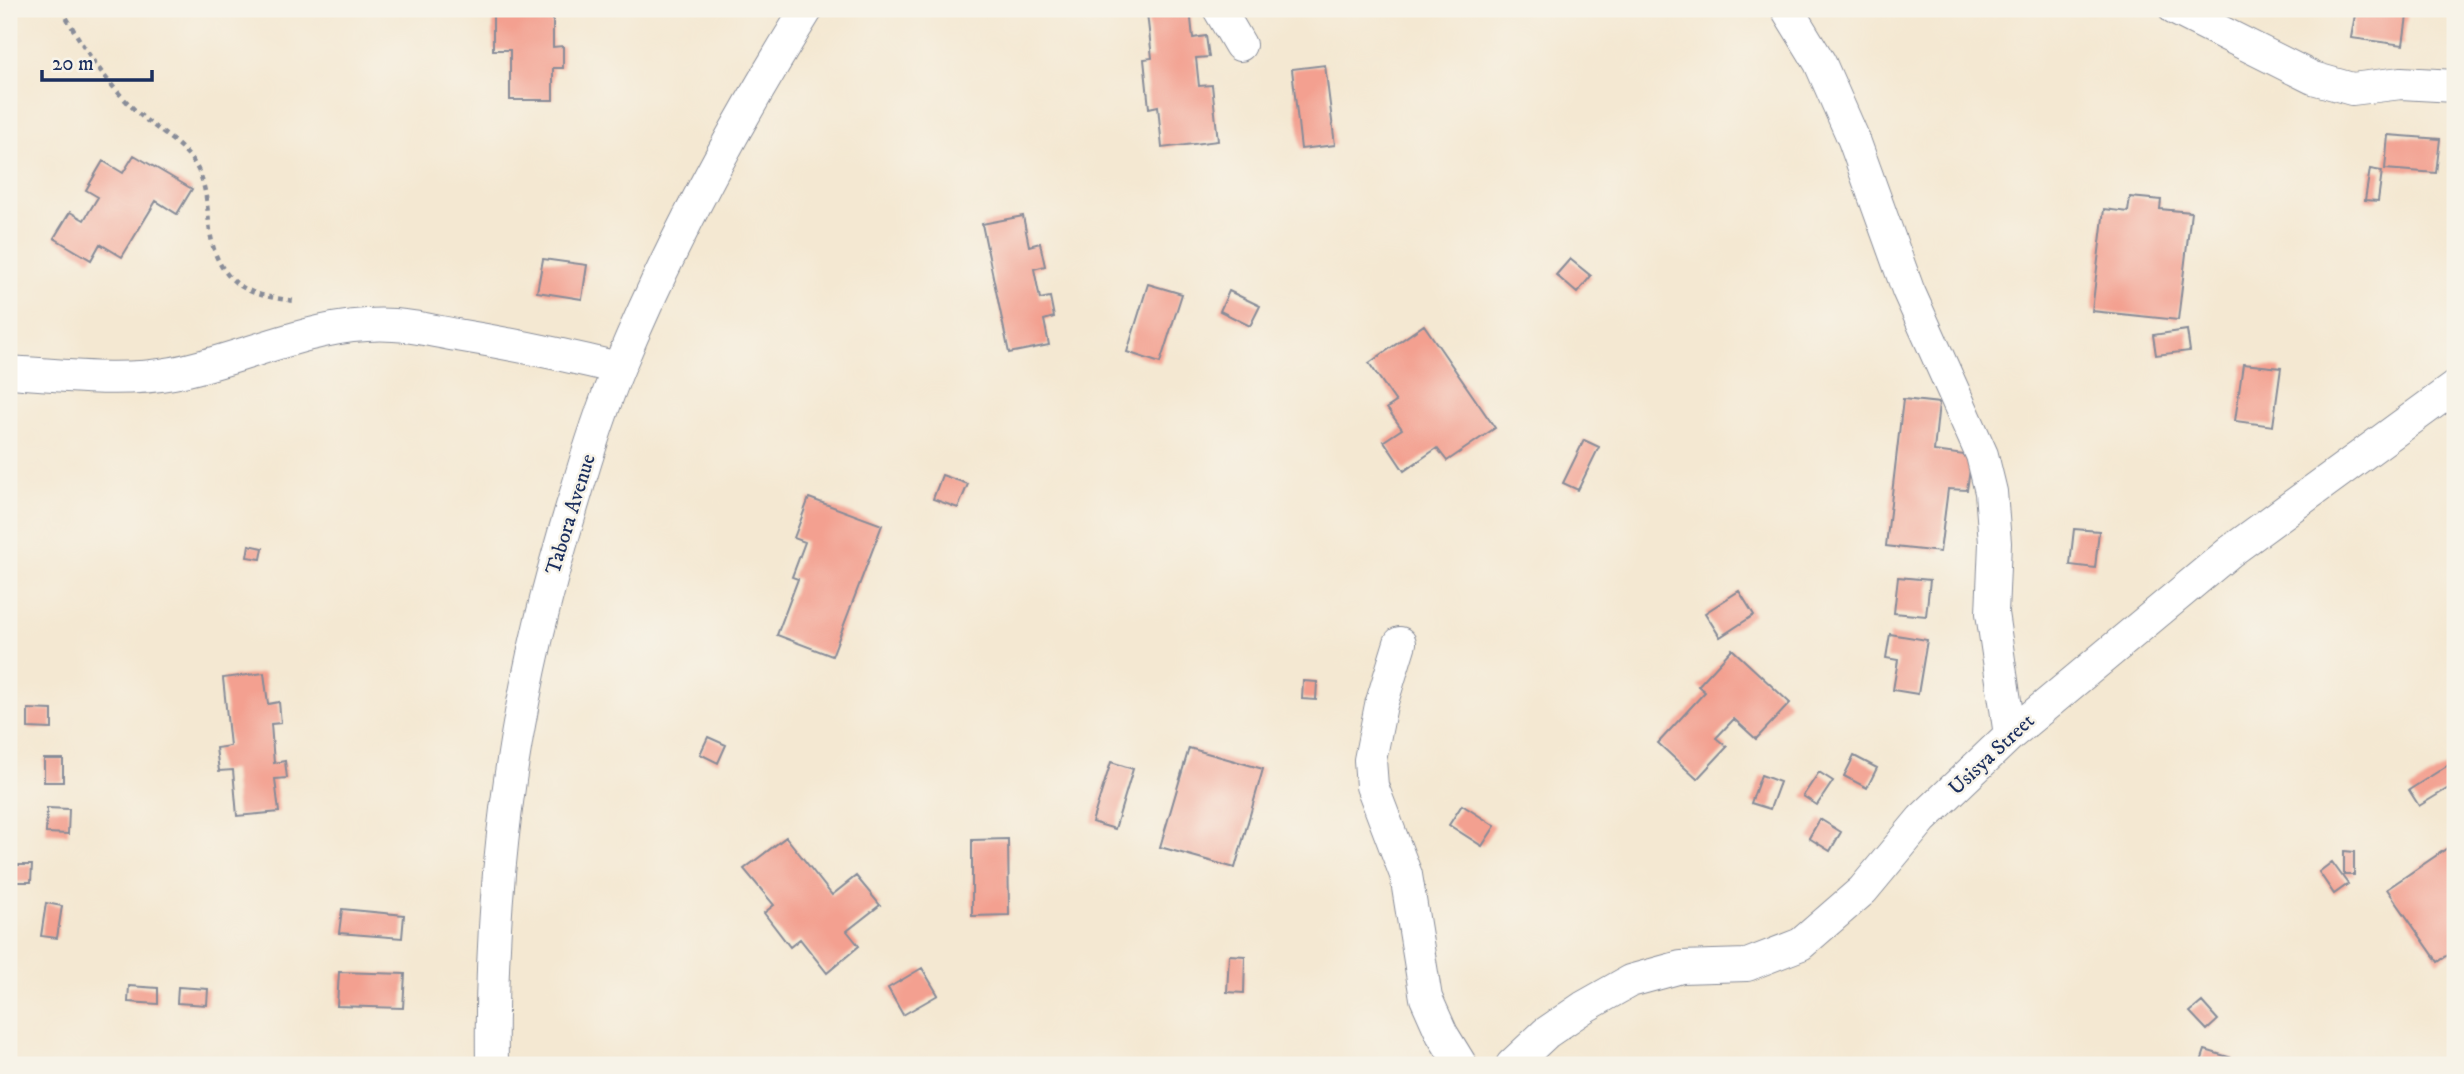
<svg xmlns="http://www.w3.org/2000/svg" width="2464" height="1074" viewBox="0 0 2464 1074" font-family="'IM FELL DW Pica',serif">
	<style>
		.building { fill: #f3a090 }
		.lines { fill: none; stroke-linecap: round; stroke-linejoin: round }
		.street-casing { stroke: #888c98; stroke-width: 34 }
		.path { stroke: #888c98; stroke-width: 4.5; stroke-dasharray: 5 5; stroke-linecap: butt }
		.street { stroke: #fff; stroke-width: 32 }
		.labels { text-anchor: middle; stroke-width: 5; stroke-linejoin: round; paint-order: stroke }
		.street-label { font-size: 21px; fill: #1b2f5e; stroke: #f7f3e8 }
	</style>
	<rect width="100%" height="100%" fill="#f7f3e8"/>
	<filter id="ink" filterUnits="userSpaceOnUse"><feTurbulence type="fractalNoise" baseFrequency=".0143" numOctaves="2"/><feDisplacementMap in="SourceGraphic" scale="14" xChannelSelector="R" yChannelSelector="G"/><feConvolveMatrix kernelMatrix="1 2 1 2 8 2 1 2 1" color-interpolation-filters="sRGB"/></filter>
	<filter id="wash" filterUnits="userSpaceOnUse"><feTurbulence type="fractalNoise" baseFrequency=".00686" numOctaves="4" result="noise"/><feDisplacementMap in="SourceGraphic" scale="28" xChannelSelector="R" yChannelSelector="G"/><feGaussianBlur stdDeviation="1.57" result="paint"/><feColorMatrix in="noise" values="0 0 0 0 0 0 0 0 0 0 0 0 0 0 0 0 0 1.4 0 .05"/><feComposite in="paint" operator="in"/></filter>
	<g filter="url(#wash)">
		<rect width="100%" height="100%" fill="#f4e8d2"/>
		<g id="blocks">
			<path class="building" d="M493,9h60v38l10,-1v22h-10v32h-43v-50h-17z
				M1190,9l3,29 13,-2 3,21 -13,1 3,28 13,-1 6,56 -56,7 -4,-42 -9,2 -5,-49 8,-1 -5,-45z
				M2356,9h52l-5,36 -52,-7z
				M1325,65l10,80 -34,4 -9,-80z
				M2388,135l52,4 -4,34 -51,-4z
				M134,155l58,34 -15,25 -21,-13 -34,56 -22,-13 -9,16 -37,-22 16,-26 14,8 14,-23 -12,-7 17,-29 20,12z
				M2370,169l12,2 -4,30 -13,-1z
				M2130,197l31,3 -1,9 31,3 -13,108 -86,-9 12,-102 24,3z
				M1023,216l6,30 11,-3 5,23 -11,3 6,30 10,-2 4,20 -10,3 5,25 -40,8 -27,-129z
				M543,259l44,6 -5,34 -45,-7z
				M1570,259l21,17 -14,17 -21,-18z
				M1148,284l34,10 -22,69 -33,-11z
				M1229,291l31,15 -10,20 -30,-15z
				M1424,325l71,103 -48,33 -10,-13 -33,23 -20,-30 18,-12 -15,-21 9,-6 -27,-39z
				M2187,330l3,21 -34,4 -3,-20z
				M2243,364l38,4 -8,58 -38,-5z
				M1903,399l36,4 -5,48 38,5 -5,34 -19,-1 -8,63 -54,-6z
				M1584,440l15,7 -21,43 -15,-7z
				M942,475l26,9 -10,24 -25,-9z
				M809,498l73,27 -50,131 -55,-21 21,-56 -6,-2 13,-35 -11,-4z
				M2074,529l25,2 -4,37 -25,-3z
				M249,545l14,3 -2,11 -14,-2z
				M1898,577l32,3 -4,36 -32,-3z
				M1739,591l15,24 -34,22 -15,-24z
				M1890,634l37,6 -9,54 -25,-4 5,-30 -12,-2z
				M1732,649l58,54 -34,36 -22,-20 -18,19 11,9 -30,32 -39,-36 47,-51 -7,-6z
				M264,673l4,31 11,-2 2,21 -10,1 3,39 11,-2 2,17 -12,1 4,33 -42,4 -4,-46 -14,1 -3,-23 14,-2 -7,-68z
				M1303,681l14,1 -1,18 -14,-1z
				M28,709l24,1v19l-24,-1z
				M708,737l18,8 -8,18 -18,-9z
				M1189,748l74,21 -28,99 -75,-21z
				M1854,756l23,12 -10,20 -23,-12z
				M44,759h19v23h-19z
				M1111,762l22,7 -18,60 -23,-7z
				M2450,764l5,9v11l-36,22 -10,-16z
				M1819,772l14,9 -16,24 -14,-9z
				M1761,775l19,7 -10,27 -19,-6z
				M1462,805l33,21 -13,20 -33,-21z
				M47,808l22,1 -1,25 -22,-1z
				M1820,819l21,13 -11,19 -21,-13z
				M786,837l46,58 24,-19 24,29 -33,26 12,15 -32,27 -27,-34 -10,8 -26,-34 10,-8 -30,-36z
				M1008,839l1,76 -37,1v-76z
				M2449,847l6,9v94l-17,12 -51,-73z
				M2344,851l10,1v23h-10z
				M2332,862l16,22 -14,10 -15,-22z
				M9,865h23l-1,17h-22z
				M46,903l16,3 -5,32 -16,-2z
				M342,909l62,6 -2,23 -63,-5z
				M1229,955l16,1 -1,37 -17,-1z
				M922,968l16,27 -35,20 -15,-27z
				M339,972l66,2 -2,34 -66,-2z
				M129,986l29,2v16l-30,-2z
				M178,987l30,2 -1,16 -30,-2z
				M2202,1002l16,18 -11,10 -17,-18z
				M2205,1050l30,9 -2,6h-33z"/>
		</g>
	</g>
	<g filter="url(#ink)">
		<use href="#blocks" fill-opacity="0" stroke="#888c98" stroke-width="2"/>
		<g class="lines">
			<g class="street-casing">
				<path id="street" d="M1219,9l21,36
					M1787,9l33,54 34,77 54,150 74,165 9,37 4,51 -3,70 18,122
					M2175,9l138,69 39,11 49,-6 54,3
					M9,372c53,3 111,11 164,1 74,-14 143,-53 221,-48 21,1 43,7 63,10 55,9 108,20 161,33
					M1400,643l-19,62 -11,55 2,26 34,89 20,123 16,36 19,31
					M492,1065c-3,-196 24,-378 82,-565 13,-45 27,-90 45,-133 52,-125 117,-244 188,-358
					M1512,1065l34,-32 38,-26 46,-26 51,-14 66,-2 54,-21 62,-54 59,-71 88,-84 221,-184 224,-164"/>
			</g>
			<path class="path" d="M62,9c19,36 42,71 72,100 20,21 53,35 65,63 14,31 4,69 25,98 18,25 44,27 71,31"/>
			<use href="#street" class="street"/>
		</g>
	</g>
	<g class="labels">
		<g class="street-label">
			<text transform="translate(570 514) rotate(-73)" y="7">Tabora Avenue</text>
			<text transform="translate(1991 754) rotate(-43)" y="7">Usisya Street</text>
		</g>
	</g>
	<rect width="2464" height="1074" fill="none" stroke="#f7f3e8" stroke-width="35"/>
	<path d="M42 70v10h110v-10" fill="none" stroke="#1b2f5e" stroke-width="3.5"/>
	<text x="52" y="70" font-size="21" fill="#1b2f5e" stroke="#f7f3e8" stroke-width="5" paint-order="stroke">20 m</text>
</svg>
